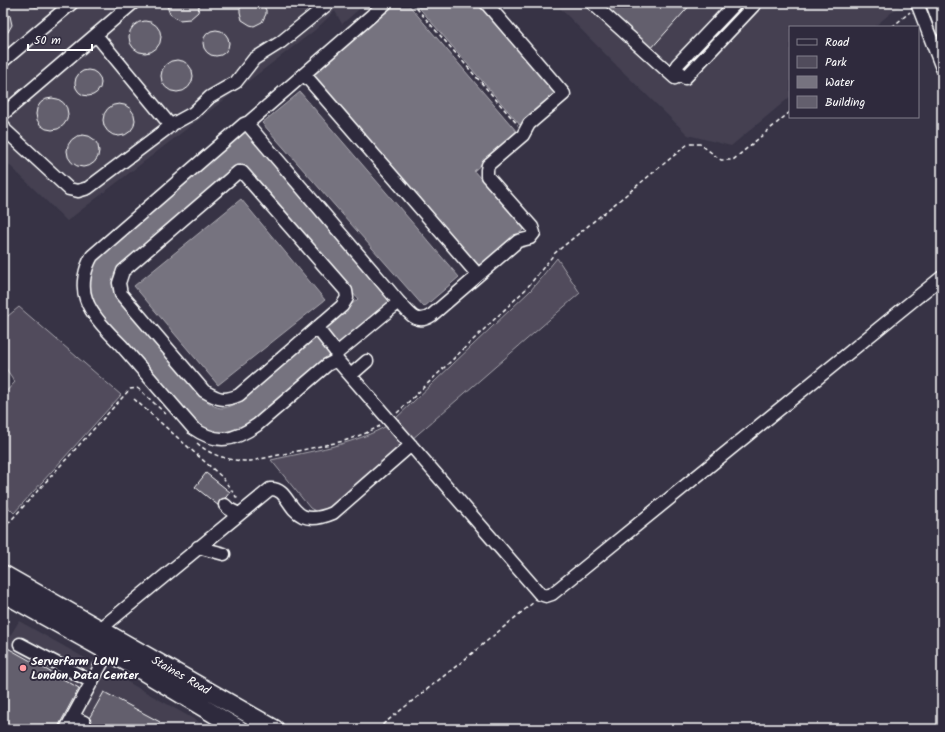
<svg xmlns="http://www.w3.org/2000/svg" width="945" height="732" viewBox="0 0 945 732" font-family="Kalam,sans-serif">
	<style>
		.built { fill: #444051 }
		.green { fill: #514c5c; stroke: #a8a6ae }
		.water { fill: #76737f; stroke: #adabb2 }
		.building { fill: #635f6d; stroke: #fff }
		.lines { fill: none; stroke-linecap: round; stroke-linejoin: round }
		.minor-casing { stroke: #fff; stroke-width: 15 }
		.highway-casing { stroke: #fff; stroke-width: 20 }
		.path { stroke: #fff; stroke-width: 1.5; stroke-dasharray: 4 3; stroke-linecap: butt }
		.minor { stroke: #2f2a3d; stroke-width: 12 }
		.highway { stroke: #2f2a3d; stroke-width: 17 }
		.poi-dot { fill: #ff9aa2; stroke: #2f2a3d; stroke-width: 1.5 }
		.labels { text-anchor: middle; stroke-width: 4; stroke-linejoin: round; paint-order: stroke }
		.poi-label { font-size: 12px; font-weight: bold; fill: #fff; stroke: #2f2a3d; text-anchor: start }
		.street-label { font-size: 12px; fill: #fff; stroke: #2f2a3d }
	</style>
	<rect width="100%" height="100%" fill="#373345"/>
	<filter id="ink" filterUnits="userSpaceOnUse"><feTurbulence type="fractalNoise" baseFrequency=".025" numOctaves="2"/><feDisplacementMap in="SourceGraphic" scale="8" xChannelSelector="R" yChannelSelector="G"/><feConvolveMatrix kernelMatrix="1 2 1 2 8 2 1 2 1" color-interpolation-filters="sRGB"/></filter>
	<g filter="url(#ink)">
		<path class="built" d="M3,3h363l-24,21 -7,-13 -20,19 -248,191 -64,-62z
			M555,3h348l-29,24h-84v70l-59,49 -43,-11 -68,-66z
			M19,621l180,101 -7,7h-189v-81z"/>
		<path class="green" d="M557,258l23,35 -169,147 -17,-20 137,-130z
			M19,307l102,88 -107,118 -11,-11v-107l12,-13 -12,-18v-44z
			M390,424l17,20 -76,65 -14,3 -7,-4 -39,-48c40,-9 83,-15 119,-36z"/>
		<path class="water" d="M392,3h15l110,129 -43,39 50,58 -44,39 -168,-196z
			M415,3h66l77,89 -38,33z
			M300,92l159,185 -35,30 -162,-184z
			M244,127l150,174 -54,46 -16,-20 34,-28 -116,-136 -127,109 -3,9 1,9 18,24 77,88c9,7 16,8 27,2l80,-69 17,20 -82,69c-19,11 -26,11 -48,7l-109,-124c-6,-18 -5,-35 4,-51z
			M241,199l84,101 -107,85 -84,-99z"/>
		<path class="building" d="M25,3h20l-9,4 -5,-1z
			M167,3h32v4l-1,5 -8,7 -11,1 -9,-6 -2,-5z
			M244,3h18l4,7v4l-4,8 -8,4 -4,-1 -8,-5 -2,-8v-4z
			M595,3h97l-43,48z
			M3,10l7,6 2,9 -4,7 -5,3z
			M129 37a16 16 0 1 1 32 0a16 16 0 1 1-32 0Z
			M203 43a13 13 0 1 1 26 0a13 13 0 1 1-26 0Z
			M161 76a16 16 0 1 1 32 0a16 16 0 1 1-32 0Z
			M75 83a13 13 0 1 1 26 0a13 13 0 1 1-26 0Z
			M36 114a16 16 0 1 1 32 0a16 16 0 1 1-32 0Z
			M103 120a16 16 0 1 1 32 0a16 16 0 1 1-32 0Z
			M67 151a16 16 0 1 1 32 0a16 16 0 1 1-32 0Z
			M206,473l24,19 -11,14 -24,-19z
			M4,646l75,42 -22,41h-54z
			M104,692l56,30 -4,7h-73z"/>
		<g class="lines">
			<g class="minor-casing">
				<path id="minor" d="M386,3l-137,119v4l150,176c11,11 17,24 33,13l86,-74 12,-3 4,-5 -2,-6 -45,-51v-6l1,-5 35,-30 6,-11 35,-30 -78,-91
					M592,3l83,75 7,-4
					M736,3l-59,62 1,5 7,8 71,-75
					M917,3l25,65
					M932,3l10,27
					M96,35l75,91
					M3,61l69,-58
					M304,74l174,201
					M3,114l130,-111
					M249,122l-5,2 -152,132c-7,12 -11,29 -6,43 5,16 23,34 35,46 24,28 48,55 72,83 24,17 41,13 64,-3l70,-60 10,-5
					M3,125l2,5 64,59 9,2 10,-3 85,-64 20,-11 17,-16 26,-15 18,-23 27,-17 48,-39
					M238,172h4l104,119 1,7 -5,8 -103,89c-16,7 -21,4 -35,-4l-83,-97 -2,-11 4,-12z
					M317,328l19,24 1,8 203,234 6,2 6,-2 390,-317
					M337,353l62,-51
					M351,375l16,-14
					M225,505l4,4 10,5
					M198,547l26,7
					M99,630l171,-141c24,-2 16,44 63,24l78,-68
					M20,644l72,38
					M73,717l11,5 -4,7
					M66,729l42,-77"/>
			</g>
			<g class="highway-casing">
				<path id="highway" d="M3,574l272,155
					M3,593l129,72 107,64"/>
			</g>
			<path class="path" d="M412,3l106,122
				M892,27l18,-15
				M940,78l2,4
				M134,399l88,78 17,24
				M397,413l129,-124 29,-36 133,-109h12l21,16h12l57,-48
				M197,443c15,14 35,18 54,18l93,-20 22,-8 14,-7
				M3,529l127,-140 7,-1 3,2 28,26
				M377,729l87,-69 70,-58"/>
			<use href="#minor" class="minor"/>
			<use href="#highway" class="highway"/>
		</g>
	</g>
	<circle class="poi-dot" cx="23" cy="668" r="4"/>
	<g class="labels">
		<g class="poi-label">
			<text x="31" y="665">Serverfarm LON1 –<tspan x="31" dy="14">London Data Center</tspan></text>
		</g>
		<g class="street-label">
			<text transform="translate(181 675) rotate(30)" y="4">Staines Road</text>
		</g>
	</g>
	<rect width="945" height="732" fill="none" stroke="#2f2a3d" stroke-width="16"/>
	<rect x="8" y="8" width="929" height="716" fill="none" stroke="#fff" stroke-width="1.5" filter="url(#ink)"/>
	<rect x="789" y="26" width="130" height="92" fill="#2f2a3d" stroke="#827f8b"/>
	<rect x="797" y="39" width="20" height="6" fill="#2f2a3d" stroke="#827f8b"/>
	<text x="825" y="46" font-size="12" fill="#ffffff">Road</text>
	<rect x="797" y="56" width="20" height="12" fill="#514c5c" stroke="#827f8b"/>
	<text x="825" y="66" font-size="12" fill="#ffffff">Park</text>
	<rect x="797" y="76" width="20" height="12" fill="#76737f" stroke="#827f8b"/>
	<text x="825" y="86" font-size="12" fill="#ffffff">Water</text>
	<rect x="797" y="96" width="20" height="12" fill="#635f6d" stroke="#827f8b"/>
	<text x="825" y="106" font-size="12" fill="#ffffff">Building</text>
	<path d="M28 44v6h64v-6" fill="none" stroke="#ffffff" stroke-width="2"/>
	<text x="34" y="44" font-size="12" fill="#ffffff" stroke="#2f2a3d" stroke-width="3" paint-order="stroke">50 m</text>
</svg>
